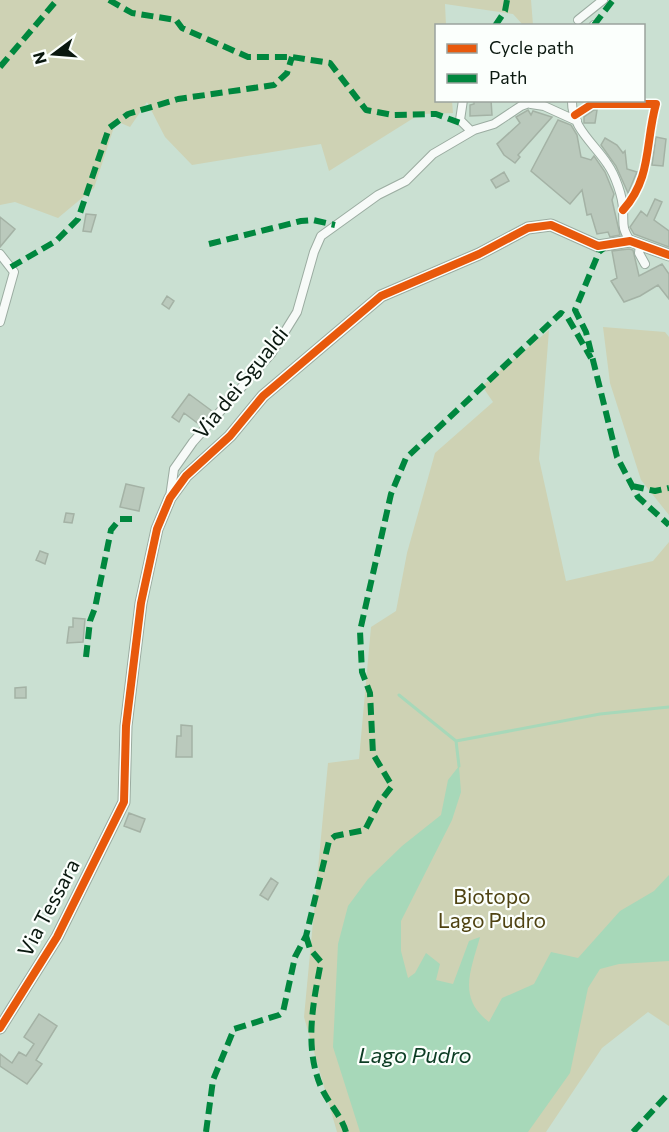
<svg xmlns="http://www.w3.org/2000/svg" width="669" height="1132" viewBox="0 0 669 1132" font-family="Commissioner,sans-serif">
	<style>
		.green { fill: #ced2b4 }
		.water { fill: #a7d8b9 }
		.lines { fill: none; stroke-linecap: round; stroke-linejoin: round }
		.stream { stroke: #a7d8b9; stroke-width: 3 }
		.building { fill: #bac9bc; stroke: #a4b2a5; stroke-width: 1.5 }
		.minor-casing { stroke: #9baca1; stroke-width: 10 }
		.tertiary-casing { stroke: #9baca1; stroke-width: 13 }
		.minor { stroke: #f7faf8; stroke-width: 8 }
		.tertiary { stroke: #f7faf8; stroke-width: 10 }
		.quiet { stroke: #00873e; stroke-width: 6; stroke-dasharray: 12 6; stroke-linecap: butt }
		.cycleway-casing { stroke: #fbfffc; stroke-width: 11 }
		.cycleway { stroke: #e8590c; stroke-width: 8 }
		.labels { text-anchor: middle; stroke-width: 4.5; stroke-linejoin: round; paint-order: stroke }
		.street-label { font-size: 21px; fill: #0a180f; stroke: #fbfffc }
		.park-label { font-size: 21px; fill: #4f4312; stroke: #fbfffc }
		.water-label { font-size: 22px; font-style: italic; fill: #0c3c23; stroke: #fbfffc }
	</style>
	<rect width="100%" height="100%" fill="#cae0d2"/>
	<path class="green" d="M0,0h531l2,25h-10l-10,-11 -68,-10 1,21 -10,1v74l16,1 1,12 -33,1 -91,57 -8,-27 -129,21 -27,-28 -18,-35 -17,25 -14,-6 -22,67 -36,30 -43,-16 -15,3z
		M603,327l62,5 4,5v178l-28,-35 -31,-97z
		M549,330l-10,129 27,122 87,-20 16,-19v484l-21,-14 -46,36 -56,84h-209l-33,-115 24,-254 31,-4 12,-132 25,-16 11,-58 28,-100 58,-51 -11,-16z"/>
	<path class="water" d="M459,766l2,26 -9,28 -51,101v30l7,27 7,-5 11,-20 14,11 -4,16 17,4 16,-43 11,-4c-9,33 -23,61 9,85l13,-24 32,-14 17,-32 27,6 42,-47 34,-20 15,-16v86l-50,3 -19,5 -12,19 -18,85 -42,59h-168l-27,-85 5,-103 10,-38 20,-27 34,-33 39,-31 7,-35z"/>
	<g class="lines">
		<path class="stream" d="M399,695l57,46 3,25
			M456,741l144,-27 69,-7"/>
	</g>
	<path class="building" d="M474,100h17l1,15 -22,1v-11l4,-1z
		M528,110l3,5 2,-4 19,6 -34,38 2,2 -5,6 -11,-8 -7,-11 23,-21 -4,-6z
		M594,110h3l-2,13h-11v-6z
		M558,120l13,5 6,10 4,22 10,3 3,-4 11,16 9,22 -2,6 8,35 -10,2 -2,-5 -11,2 -6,-20 -4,1 -5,-25 -12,14 -39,-33z
		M656,137l10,2 -3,27 -11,-1z
		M605,138l12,7 6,8 2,-2 2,18 10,3 -9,21 -12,-27 -15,-21z
		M504,172l5,9 -13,7 -5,-8z
		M655,199l7,3 -8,18 15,11v16l-35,-13 -4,-7 11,-16 6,5z
		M86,214l10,1 -5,17 -8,-1z
		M0,217l15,12 -15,18z
		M629,249l4,1 6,26 23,-12 7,10v25l-11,-14 -18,11 -16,6 -13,-21 6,-3 -5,-27z
		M167,296l7,5 -5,8 -7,-5z
		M189,394l23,17 -12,14 -16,-12 -5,9 -7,-5z
		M126,484l18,4 -5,23 -19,-4z
		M66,513l8,1 -2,9 -8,-1z
		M40,551l8,3 -3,10 -9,-4z
		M73,618l12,1 -2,23 -16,1 2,-16h4z
		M26,687v11h-11v-10z
		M181,725l11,1v31h-16l1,-21h4z
		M129,813l16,6 -5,13 -16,-6z
		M271,878l7,5 -10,17 -8,-5z
		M39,1014l18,12 -21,34 6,4 -15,20 -27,-18v-12l12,9 7,-11 7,4 8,-12 -10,-7z"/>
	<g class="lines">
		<g class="minor-casing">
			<path id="minor" d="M578,20l25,-20
				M593,26l1,-1
				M463,100l-3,20 11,11
				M572,100c-1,28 23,44 36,65 7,10 15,32 15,45 1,15 -2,16 7,31
				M531,104l13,2 33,15
				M575,115l17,-11h64c-11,39 -4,74 -33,106
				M640,245l-1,8 6,11
				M0,254l14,18 -14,50
				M170,497l4,-28 19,-27 78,-88 26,-42 17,-60 7,-16 57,-41 28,-14 27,-27 41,-24 20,-6 27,-18 16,-6"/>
		</g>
		<g class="tertiary-casing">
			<path id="tertiary" d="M0,1028l57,-91 67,-135 2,-76 15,-123 16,-74 13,-31 16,-22 44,-40 33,-40 118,-100 98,-42 49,-26 23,-3 47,21 32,-5 39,14"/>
		</g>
		<use href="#minor" class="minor"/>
		<use href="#tertiary" class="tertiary"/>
		<path class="quiet" d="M109,0l23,13 44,7 6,8 66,29h44l38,6 36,47 27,5 43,-1 27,10
			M594,25l19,-25
			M495,26l10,-15 2,-11
			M0,67l57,-67
			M209,244l92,-23 12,-1 22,5
			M608,245l-9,7 -24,58 11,22 31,125 21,40 31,28
			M11,267l45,-26 22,-22 31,-91 19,-14 50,-15 96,-14 13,-12 5,-16
			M632,486l23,5 14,-3
			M86,657l4,-36 5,-13 16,-78 9,-11h17
			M306,936l4,13 11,13c-8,41 -17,85 0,125 7,16 20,28 25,45
			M206,1132l7,-52 21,-51 45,-14 4,-3 12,-55 11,-21 23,-95 6,-5 30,-6 14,-27 13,-17 -19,-32 -3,-61 -8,-21 -2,-41 31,-137 15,-36 155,-145 7,5 23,40
			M633,1132l36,-39"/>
		<g class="cycleway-casing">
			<path id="cycleway" d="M575,115l17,-11h64c-11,39 -4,74 -33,106
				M0,1028l57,-91 67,-135 2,-76 15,-123 16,-74 13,-31 16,-22 44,-40 33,-40 118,-100 98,-42 49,-26 23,-3 47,21 32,-5 39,14"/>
		</g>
		<use href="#cycleway" class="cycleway"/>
	</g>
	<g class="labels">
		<g class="street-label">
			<text transform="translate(241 383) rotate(-51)" y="7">Via dei Sgualdi</text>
			<text transform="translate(49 908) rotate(-62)" y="7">Via Tessara</text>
		</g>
		<g class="park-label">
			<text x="492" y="904">Biotopo<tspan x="492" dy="24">Lago Pudro</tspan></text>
		</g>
		<g class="water-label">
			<text x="415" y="1063">Lago Pudro</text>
		</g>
	</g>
	<rect x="435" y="24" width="210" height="78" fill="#fbfffc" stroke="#9ba39d" stroke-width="1.5"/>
	<rect x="447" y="44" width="30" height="9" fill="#e8590c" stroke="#9ba39d" stroke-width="1.5"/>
	<text x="489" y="54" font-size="18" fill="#0a180f">Cycle path</text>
	<rect x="447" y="74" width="30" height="9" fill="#00873e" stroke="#9ba39d" stroke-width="1.5"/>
	<text x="489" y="84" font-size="18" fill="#0a180f">Path</text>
	<g transform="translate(54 54) rotate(254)" stroke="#fbfffc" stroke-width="4.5" paint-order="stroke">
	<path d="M0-4.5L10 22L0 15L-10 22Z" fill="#0a180f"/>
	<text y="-9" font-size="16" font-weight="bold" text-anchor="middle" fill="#0a180f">N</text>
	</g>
</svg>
